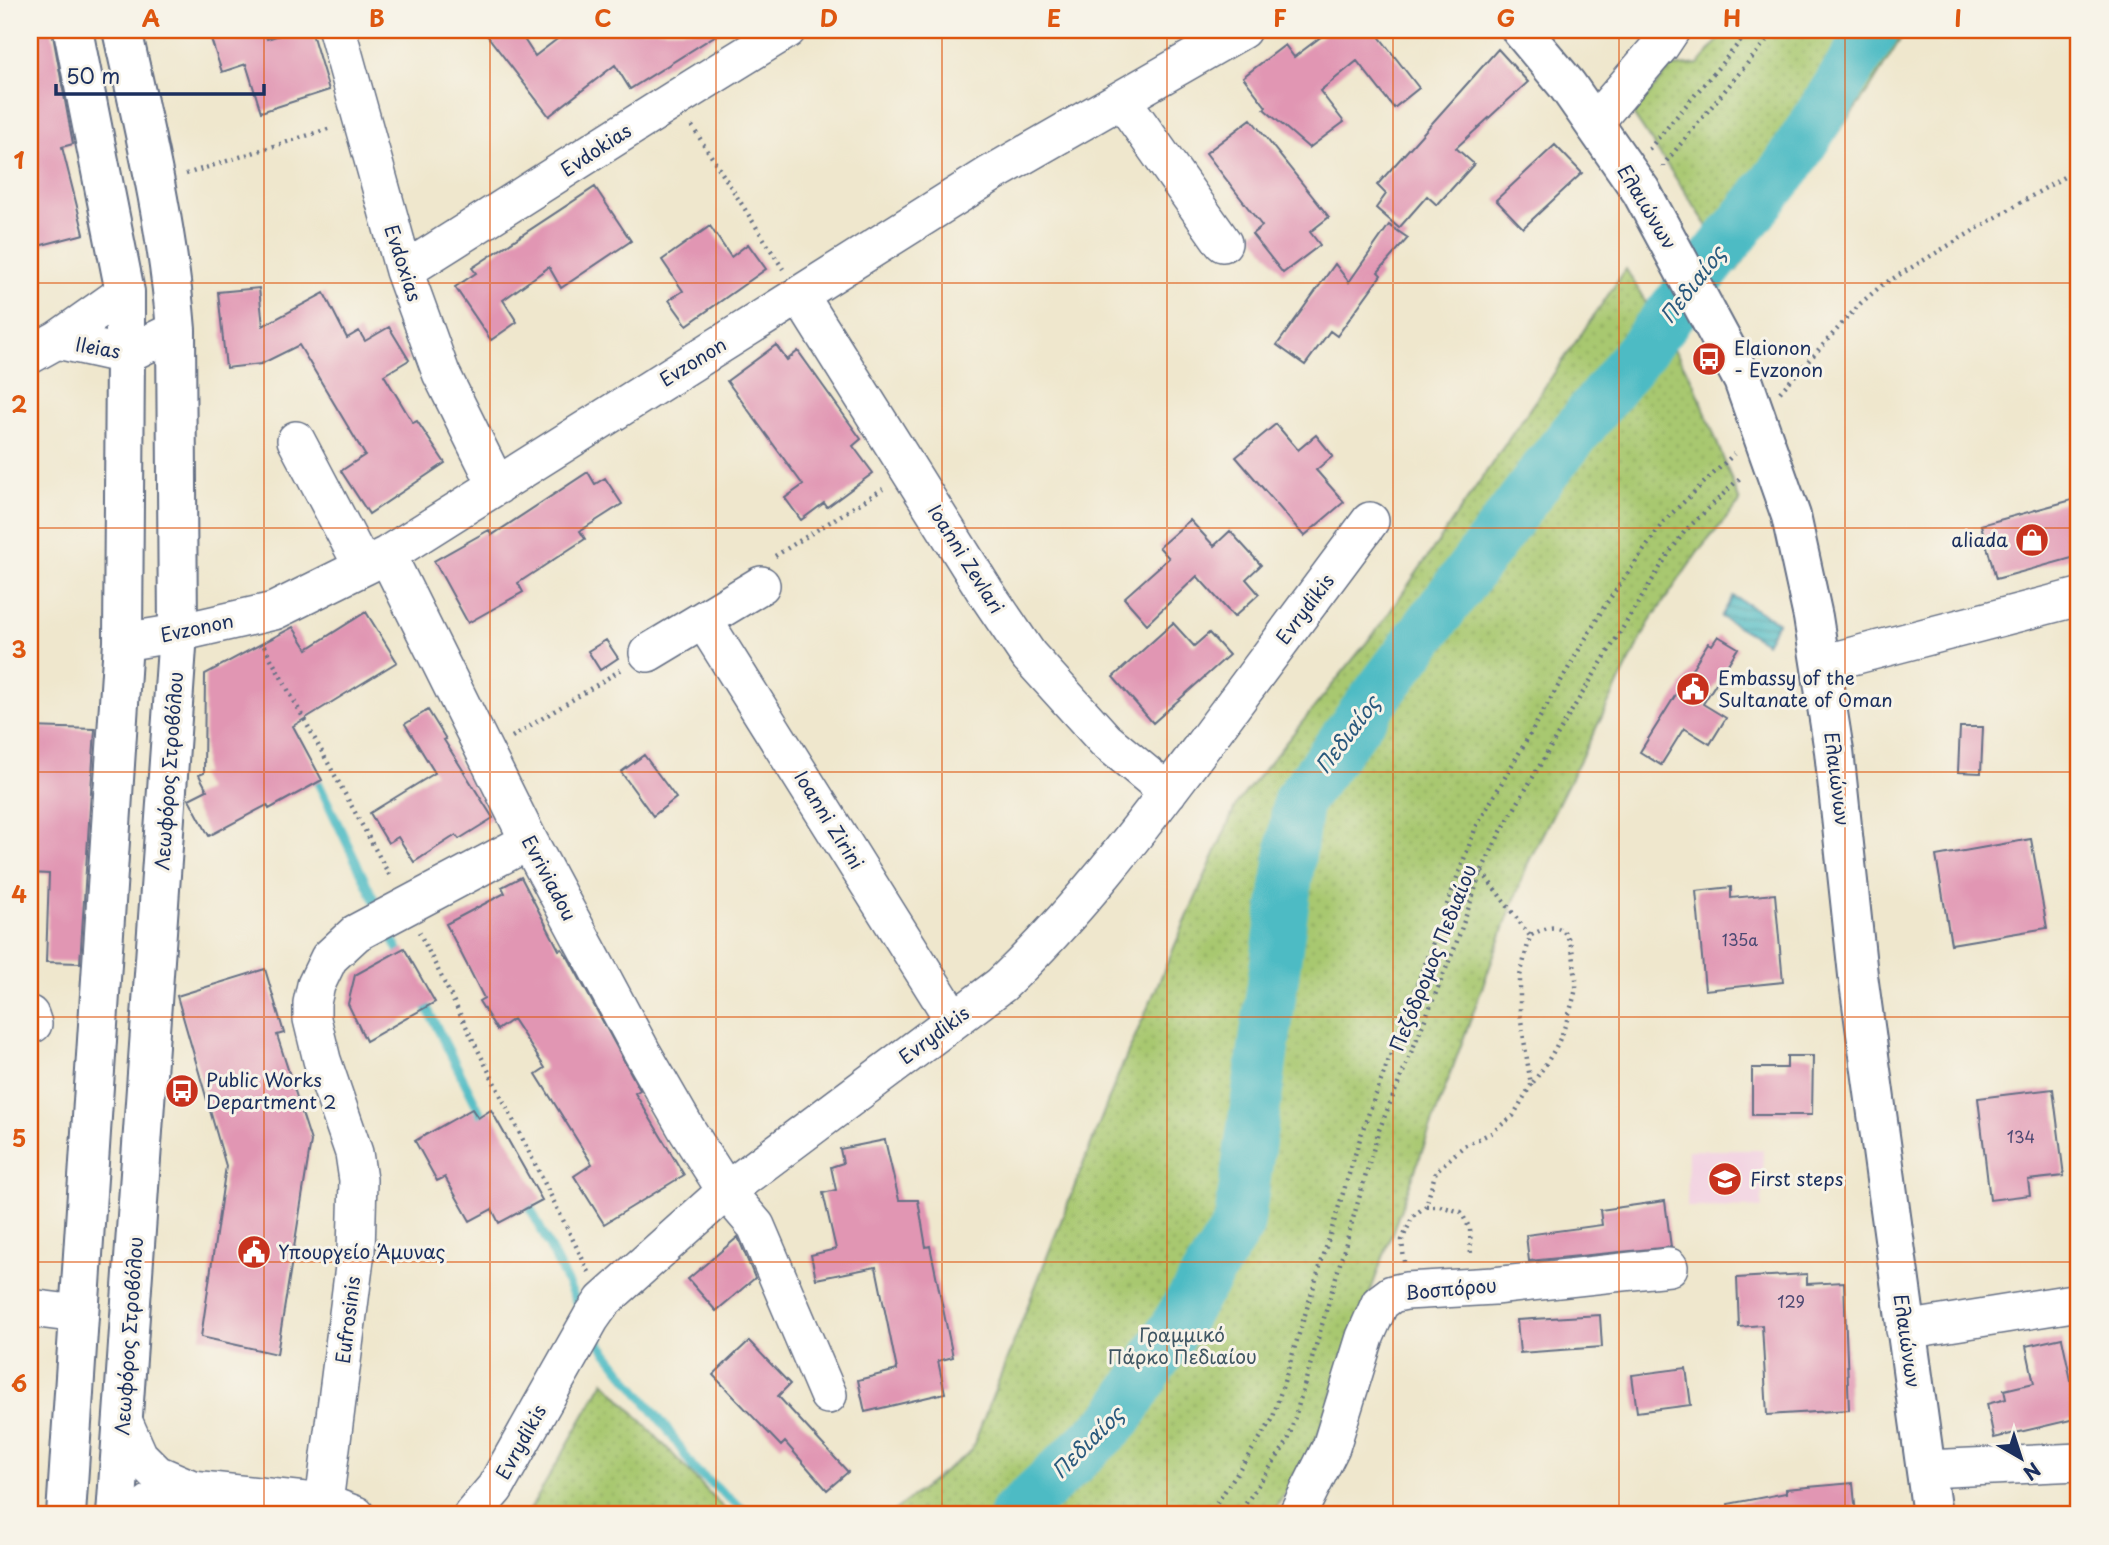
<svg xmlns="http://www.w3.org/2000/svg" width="2109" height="1545" viewBox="0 0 2109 1545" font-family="'Playpen Sans',sans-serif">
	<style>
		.built { fill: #f2cfe1 }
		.park { fill: url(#park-dots); stroke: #627c67; stroke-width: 2 }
		.water { fill: url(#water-rules); stroke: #347591; stroke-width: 2 }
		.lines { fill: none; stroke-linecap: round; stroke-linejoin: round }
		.stream { stroke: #4dbbc4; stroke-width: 9 }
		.river { stroke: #4dbbc4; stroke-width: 51 }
		.building { fill: #e196b3 }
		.minor-casing { stroke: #656f85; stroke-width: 40 }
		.major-casing { stroke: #656f85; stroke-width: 42 }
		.path { stroke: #656f85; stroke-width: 4.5; stroke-dasharray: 2 5; stroke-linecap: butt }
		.minor { stroke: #fff; stroke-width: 37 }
		.major { stroke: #fff; stroke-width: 38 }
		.grid { fill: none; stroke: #de5710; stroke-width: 2; stroke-opacity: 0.55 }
		.labels { text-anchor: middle; stroke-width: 6; stroke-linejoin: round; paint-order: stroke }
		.number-label { font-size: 16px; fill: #4c4973 }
		.street-label { font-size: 19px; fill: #1b2f5e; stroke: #f7f3e8 }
		.poi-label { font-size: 19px; fill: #1b2f5e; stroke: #f7f3e8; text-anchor: start }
		.park-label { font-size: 19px; fill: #3e5562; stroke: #f7f3e8 }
		.water-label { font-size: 21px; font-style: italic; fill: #2a597d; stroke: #f7f3e8 }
		.neatline { fill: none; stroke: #de5710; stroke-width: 2.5 }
		.grid-label { font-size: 23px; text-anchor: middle; font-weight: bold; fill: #de5710 }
	</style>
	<defs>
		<pattern id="park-dots" width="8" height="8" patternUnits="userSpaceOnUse" patternTransform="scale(1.75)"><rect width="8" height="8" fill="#a8c870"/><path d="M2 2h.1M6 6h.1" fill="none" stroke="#90ac63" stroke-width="1.8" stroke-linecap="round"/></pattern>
		<pattern id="water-rules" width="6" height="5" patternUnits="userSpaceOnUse" patternTransform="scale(1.75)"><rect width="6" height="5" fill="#4dbbc4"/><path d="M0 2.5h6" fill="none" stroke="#3f98a2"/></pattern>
	</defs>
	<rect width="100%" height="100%" fill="#f7f3e8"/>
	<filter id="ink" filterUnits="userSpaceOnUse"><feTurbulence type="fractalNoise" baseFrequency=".0143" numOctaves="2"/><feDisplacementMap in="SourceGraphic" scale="14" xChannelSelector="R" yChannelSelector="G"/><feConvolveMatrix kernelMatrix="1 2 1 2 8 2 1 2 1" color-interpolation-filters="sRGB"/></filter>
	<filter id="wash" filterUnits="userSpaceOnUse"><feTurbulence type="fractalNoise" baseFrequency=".00686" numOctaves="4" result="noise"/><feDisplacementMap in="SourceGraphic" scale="28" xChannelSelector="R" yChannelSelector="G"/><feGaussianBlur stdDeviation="1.57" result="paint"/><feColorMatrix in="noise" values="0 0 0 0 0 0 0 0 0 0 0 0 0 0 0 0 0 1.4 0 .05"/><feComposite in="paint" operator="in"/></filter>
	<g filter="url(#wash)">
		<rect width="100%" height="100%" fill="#efe7cd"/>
		<path class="built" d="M1688,1150h75l-1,58 -75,-1z"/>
		<path class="park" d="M1726,30h180l-37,60 -132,180 -104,-156 38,-47 28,-3z
			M1626,269l68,114 46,119 -42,50 -49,71 -121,240 -211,574 -45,78h-383l82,-64 146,-373 120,-275 143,-177z
			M604,1381l126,134h-203z"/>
		<path class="water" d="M1733,596l45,26 -12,21 -45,-26z"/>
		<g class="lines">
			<path class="stream" d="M314,774l65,136
				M386,926l17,34
				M422,998l65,128
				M525,1197l57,116
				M593,1335l75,95 27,40 55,45"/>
			<path class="river" d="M1014,1515l104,-97 121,-194 59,-423 246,-329 243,-305 87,-137"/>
		</g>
		<g id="blocks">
			<path class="building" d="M30,30h22l21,114 -11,3 22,87 -46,12 -8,-32z
				M208,30h56l3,9 29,-9h15l18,60 -68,22 -15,-48 -24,8z
				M483,30h35l17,26 34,-26h155l-94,59 -15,-24 -66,51z
				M1330,30h44l45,58 -25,20 -37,-47 -37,30 24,31 -35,26 -45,-39 2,-2 -23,-30 42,-32 9,12z
				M1498,49l30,33 -72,66 18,16 -37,41 -10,-9 -28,32 -23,-20 10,-14 -9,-9z
				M1251,119l78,98 -19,15 10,13 -37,28 -31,-39 10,-8 -56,-73z
				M1555,145l27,28 -59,55 -27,-28z
				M595,187l36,54 -70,47 -12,-21 -46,33 14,22 -26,18 -36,-53 21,-14 -4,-5z
				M1389,225l19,13 -30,34 3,3 -44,61 -7,-5 -25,34 -28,-20 58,-81 14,18z
				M710,226l21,31 17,-13 18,25 -79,56 -18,-25 14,-9 -21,-31z
				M259,288l4,38 61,-33 23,45 12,-7 6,10 24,-14 20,33 -25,15 29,48 4,-2 28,42 -76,51 -28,-43 24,-16 -66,-110 -38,19 -35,4 -8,-76z
				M776,345l11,15 11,-9 63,88 -8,7 20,27 -46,34 -3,-4 -23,17 -16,-22 18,-13 -76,-104z
				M1276,424l22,26 18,-15 17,21 -17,14 28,32 -40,34 -68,-79z
				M588,472l7,12 10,-6 17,26 -42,27 5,8 -67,44 5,9 -55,31 -34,-62 55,-31 3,5z
				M2079,498v58l-83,23 -15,-54z
				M1190,520l24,26 16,-15 31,34 -15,14 13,15 -25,23 -37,-41 -50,48 -23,-26 45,-40 -10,-11z
				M366,612l31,50 -104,64 29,54 -53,29 -2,-4 -58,31 -20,-37 18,-9 -8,-15 5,-2 1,-99 88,-47 14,22z
				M1173,623l21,23 15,-13 20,22 -76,68 -40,-46z
				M1718,636l20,12 -35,56 23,14 -16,26 -26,-16 -23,37 -21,-13 68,-109 4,2z
				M606,640l12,18 -18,12 -12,-19z
				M428,710l18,29 -2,1 49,78 -34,21 -3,-4 -42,27 -16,-25 -10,6 -18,-30 65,-40 -30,-49z
				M30,727l65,2 -15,234 -34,-1 3,-88 -19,-1 2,-44h-2z
				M1960,727h23l-2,46 -23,-1z
				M644,755l32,43 -23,18 -32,-44z
				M2031,839l16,89 -96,16 -15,-88z
				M521,877l38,73 3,-1 7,10 71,131 -5,3 49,82 -80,49 -30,-48 18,-12 -56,-90 9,-6 -32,-49 -16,11 -18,-29 5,-3 -38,-74 59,-31 -3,-6z
				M1731,887v11l44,-4 8,88 -78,8 -9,-99z
				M404,948l31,54 -69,39 -18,-37 7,-29z
				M265,969l19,64 -7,2 34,106 -34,213 -76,-17 25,-171 -49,-170z
				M1787,1056h26l-1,59h-60v-47h35z
				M2053,1089l11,87 -36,4 2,15 -40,5 -12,-102z
				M472,1109l6,9 13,-8 51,90 -43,23 -7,-14 -22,12 -25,-44 -8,4 -22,-40z
				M885,1140l14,60h19l8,47 4,-1 23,111 -15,4 7,32 -80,19 -7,-32 39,-10 -21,-103 -60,12 -5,-24 25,-6 -13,-56 13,-3 -5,-23 12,-4 -3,-14z
				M1665,1201l6,46 -142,14 -3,-26 76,-10 -2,-15z
				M738,1237l17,41 -39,33 -28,-32z
				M1807,1274v10l37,-2 5,128 -82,5 -5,-90 -23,2 -2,-49z
				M1600,1315l2,32 -82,6 -3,-33z
				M2062,1338l17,80 -85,20 -7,-34 19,-5 -2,-9 30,-7 -8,-37z
				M749,1341l41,43 -12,12 70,76 -21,18 -42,-48 -4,4 -68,-71z
				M1686,1368l5,37 -54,7 -5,-37z
				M1853,1483l3,32h-127l-1,-11 58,-11v-4z"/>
		</g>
	</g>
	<g filter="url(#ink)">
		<use href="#blocks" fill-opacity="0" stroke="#656f85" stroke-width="2"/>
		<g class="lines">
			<g class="minor-casing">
				<path id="minor" d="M337,30l67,241 37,102 56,113
					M1122,100l101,143
					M1594,123l67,-78 10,-15
					M404,271c128,-80 254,-163 383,-241
					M800,296l185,295 44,65 76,84 63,52
					M57,340l68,15 51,-25
					M30,355l27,-15 68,-48
					M296,440l67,127
					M387,555l142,286 113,211 45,78 39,61 30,35 72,169
					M704,621l250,399
					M123,642l55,-9 96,-22 113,-56 604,-381 251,-144
					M648,653l113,-68
					M1822,664l257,-67
					M30,1015l3,9
					M30,1308l48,6
					M1905,1330l174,-28
					M123,1420l16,36 18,18 35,15 132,14 32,12
					M1926,1469l153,-7
					M324,1503l32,-252 2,-71 -4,-27 -32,-93 -10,-41v-16l4,-18 13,-27 27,-25 173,-92
					M134,1515l18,-13 40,-13
					M472,1515l23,-27 96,-170 12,-17 123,-110 275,-206c78,-74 142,-160 206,-245 55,-73 109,-146 163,-219
					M1297,1515l34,-68 34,-110 15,-34 12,-9 14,-3 88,-5 175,-19"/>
			</g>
			<g class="major-casing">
				<path id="major" d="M1521,30l46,55 74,106 102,189 48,136 22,101 21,134 24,224 74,540
					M66,1515l57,-873 2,-287v-63l-52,-262
					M116,1515l62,-882 -2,-303c-8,-102 -32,-201 -54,-300"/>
			</g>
			<path class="path" d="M692,126l91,143
				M1649,149l101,-119
				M1664,167v-3l111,-134
				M186,174l145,-46
				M1780,392l81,-89 21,-18 197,-117
				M775,556l108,-67
				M264,646l127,232
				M512,737l112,-69
				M1482,872l48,64
				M419,932l170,340
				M1426,1206h14l21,6 9,17 1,28
				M1404,1262l-2,-22 11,-24 13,-10 10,-35 28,-25 27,-13 22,-17 18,-31 -11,-71v-38l10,-40c30,-18 40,-6 44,25 0,8 3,19 2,27 -3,15 -9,32 -14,46 -8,19 -19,35 -31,51
				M1209,1515l63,-95 92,-294 112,-299 128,-220 61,-87 69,-66
				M1238,1515l50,-74 91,-311 76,-183 26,-75 18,-37 75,-128 95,-154 16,-22 57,-55"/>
			<use href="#minor" class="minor"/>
			<use href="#major" class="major"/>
		</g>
	</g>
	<path class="grid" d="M264,30v1485M490,30v1485M716,30v1485M942,30v1485M1167,30v1485M1393,30v1485M1619,30v1485M1845,30v1485M30,283h2049M30,528h2049M30,772h2049M30,1017h2049M30,1262h2049"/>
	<defs>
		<g id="bus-disc" transform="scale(1.75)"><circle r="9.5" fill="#c8321e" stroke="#f7f3e8"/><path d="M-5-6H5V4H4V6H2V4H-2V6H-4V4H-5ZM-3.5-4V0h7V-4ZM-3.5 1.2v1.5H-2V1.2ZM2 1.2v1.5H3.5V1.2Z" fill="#fff"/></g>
		<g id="shop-disc" transform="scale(1.75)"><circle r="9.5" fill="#c8321e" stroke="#f7f3e8"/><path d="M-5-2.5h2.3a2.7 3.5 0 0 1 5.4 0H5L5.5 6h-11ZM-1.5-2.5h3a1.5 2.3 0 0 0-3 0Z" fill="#fff"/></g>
		<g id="civic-disc" transform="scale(1.75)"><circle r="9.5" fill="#c8321e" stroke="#f7f3e8"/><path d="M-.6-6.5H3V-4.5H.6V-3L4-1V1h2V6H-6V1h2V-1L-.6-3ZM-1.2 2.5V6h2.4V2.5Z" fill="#fff"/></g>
		<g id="school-disc" transform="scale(1.75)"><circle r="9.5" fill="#c8321e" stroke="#f7f3e8"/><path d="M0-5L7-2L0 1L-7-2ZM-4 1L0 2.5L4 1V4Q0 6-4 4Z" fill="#fff"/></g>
	</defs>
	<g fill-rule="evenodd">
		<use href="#bus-disc" x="1709" y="359"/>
		<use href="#shop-disc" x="2032" y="540"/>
		<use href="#civic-disc" x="1693" y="689"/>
		<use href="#bus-disc" x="182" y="1091"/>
		<use href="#school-disc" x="1725" y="1179"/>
		<use href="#civic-disc" x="254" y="1252"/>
	</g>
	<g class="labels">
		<g class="number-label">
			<text x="1740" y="946">135a</text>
			<text x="2021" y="1143">134</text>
			<text x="1791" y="1308">129</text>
		</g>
		<g class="street-label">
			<text transform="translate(596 150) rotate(-33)" y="7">Evdokias</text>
			<text transform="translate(1647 207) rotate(59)" y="7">Ελαιώνων</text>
			<text transform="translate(403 263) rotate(72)" y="7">Evdoxias</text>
			<text transform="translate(98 348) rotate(10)" y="7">Ileias</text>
			<text transform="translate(693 362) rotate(-32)" y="7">Evzonon</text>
			<text transform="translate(966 559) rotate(58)" y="7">Ioanni Zevlari</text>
			<text transform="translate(1305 609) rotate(-53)" y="7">Evrydikis</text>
			<text transform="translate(197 628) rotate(-12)" y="7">Evzonon</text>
			<text transform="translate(169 771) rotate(-86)" y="7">Λεωφόρος Στροβόλου</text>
			<text transform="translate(1837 779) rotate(83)" y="7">Ελαιώνων</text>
			<text transform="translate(829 820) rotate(58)" y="7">Ioanni Zirini</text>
			<text transform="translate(549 878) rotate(62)" y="7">Evriviadou</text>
			<text transform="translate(1433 958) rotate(-68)" y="7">Πεζόδρομος Πεδιαίου</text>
			<text transform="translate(934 1035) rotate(-37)" y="7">Evrydikis</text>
			<text transform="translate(1451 1289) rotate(-5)" y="7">Βοσπόρου</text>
			<text transform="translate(348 1320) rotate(-83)" y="7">Eufrosinis</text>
			<text transform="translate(129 1336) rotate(-86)" y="7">Λεωφόρος Στροβόλου</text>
			<text transform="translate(1907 1341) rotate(82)" y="7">Ελαιώνων</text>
			<text transform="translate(521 1442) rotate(-61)" y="7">Evrydikis</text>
		</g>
		<g class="poi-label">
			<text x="1734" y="355">Elaionon<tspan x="1734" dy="22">- Evzonon</tspan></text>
			<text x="2008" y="547" text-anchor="end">aliada</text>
			<text x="1718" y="685">Embassy of the<tspan x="1718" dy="22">Sultanate of Oman</tspan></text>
			<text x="206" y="1087">Public Works<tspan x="206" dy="22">Department 2</tspan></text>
			<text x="1750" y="1186">First steps</text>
			<text x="278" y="1259">Υπουργείο Άμυνας</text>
		</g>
		<g class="park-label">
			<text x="1182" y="1342">Γραμμικό<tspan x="1182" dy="22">Πάρκο Πεδιαίου</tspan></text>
		</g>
		<g class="water-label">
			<text transform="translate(1693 285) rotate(-52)" y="7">Πεδιαίος</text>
			<text transform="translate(1348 735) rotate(-53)" y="7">Πεδιαίος</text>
			<text transform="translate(1088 1443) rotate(-45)" y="7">Πεδιαίος</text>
		</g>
	</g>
	<rect width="2109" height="1545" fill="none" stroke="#f7f3e8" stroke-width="77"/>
	<g transform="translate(2021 1458) rotate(141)" stroke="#f7f3e8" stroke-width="5" paint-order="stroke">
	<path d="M0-5L12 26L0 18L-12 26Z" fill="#1b2f5e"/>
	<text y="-10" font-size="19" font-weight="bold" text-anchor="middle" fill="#1b2f5e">N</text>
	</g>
	<path d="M56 84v10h208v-10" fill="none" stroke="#1b2f5e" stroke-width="3.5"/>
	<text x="66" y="84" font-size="21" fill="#1b2f5e" stroke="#f7f3e8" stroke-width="5" paint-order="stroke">50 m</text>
	<rect x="38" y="38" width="2032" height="1468" class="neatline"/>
	<g class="grid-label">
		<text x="151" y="27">A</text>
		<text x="377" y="27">B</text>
		<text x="603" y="27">C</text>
		<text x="829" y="27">D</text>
		<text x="1054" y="27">E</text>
		<text x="1280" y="27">F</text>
		<text x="1506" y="27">G</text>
		<text x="1732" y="27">H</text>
		<text x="1958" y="27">I</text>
		<text x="19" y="169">1</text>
		<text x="19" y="413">2</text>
		<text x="19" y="658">3</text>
		<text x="19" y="903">4</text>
		<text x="19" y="1147">5</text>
		<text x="19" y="1392">6</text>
	</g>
</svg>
